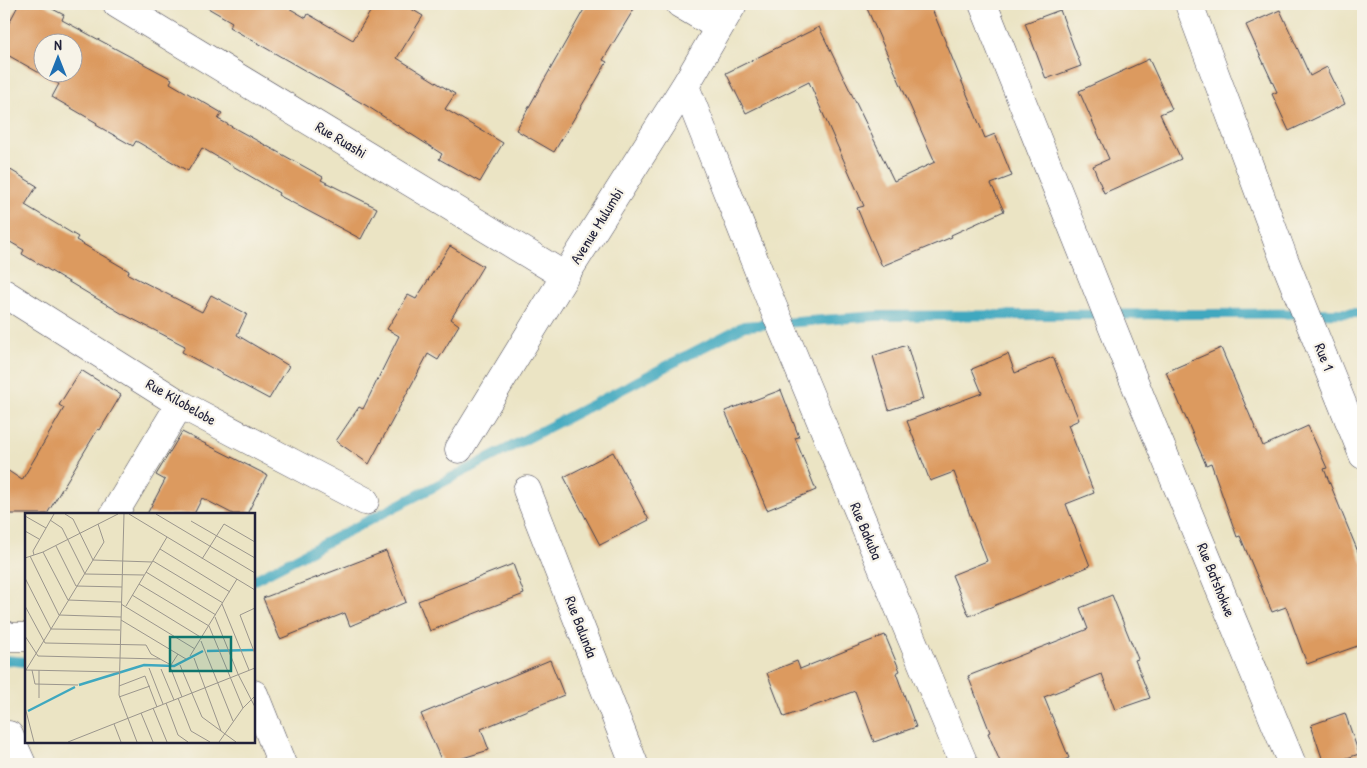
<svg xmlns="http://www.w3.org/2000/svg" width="1367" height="768" viewBox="0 0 1367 768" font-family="'Patrick Hand',sans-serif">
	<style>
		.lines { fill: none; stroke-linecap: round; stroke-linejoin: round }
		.stream { stroke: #3fa8bf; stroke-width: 10 }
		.building { fill: #dc9a5f; fill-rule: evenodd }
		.minor-casing { stroke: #403f50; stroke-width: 29 }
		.minor { stroke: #fff; stroke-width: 28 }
		.labels { text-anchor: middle; stroke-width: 4.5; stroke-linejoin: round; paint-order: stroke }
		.street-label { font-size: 15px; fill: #22223b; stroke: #f7f3e8 }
		.inset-river { fill: none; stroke: #3fa8bf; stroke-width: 2.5 }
		.inset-road { fill: none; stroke: #9b968d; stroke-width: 1 }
		.view { fill: #0f766e; fill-opacity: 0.15; stroke: #0f766e; stroke-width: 2.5 }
		.inset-edge { fill: none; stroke: #22223b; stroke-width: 2.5 }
	</style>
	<rect width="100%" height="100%" fill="#f7f3e8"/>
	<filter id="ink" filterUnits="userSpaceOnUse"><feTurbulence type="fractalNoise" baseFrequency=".02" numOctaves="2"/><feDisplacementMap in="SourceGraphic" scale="10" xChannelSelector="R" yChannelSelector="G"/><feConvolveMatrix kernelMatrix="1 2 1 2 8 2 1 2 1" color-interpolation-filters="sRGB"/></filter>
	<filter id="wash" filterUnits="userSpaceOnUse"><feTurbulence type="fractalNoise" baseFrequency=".0096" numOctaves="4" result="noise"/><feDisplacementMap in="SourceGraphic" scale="20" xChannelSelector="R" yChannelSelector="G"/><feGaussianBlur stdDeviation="1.12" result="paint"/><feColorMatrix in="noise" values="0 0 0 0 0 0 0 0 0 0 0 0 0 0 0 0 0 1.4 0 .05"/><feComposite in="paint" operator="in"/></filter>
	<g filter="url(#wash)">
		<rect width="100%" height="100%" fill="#ebe4c4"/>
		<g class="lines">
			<path class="stream" d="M254,580l490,-254 132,-10 487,-3
				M4,660l22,2"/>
		</g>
		<g id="blocks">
			<path class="building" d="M19,4h24l21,11 -2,5 110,59 -2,4 52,30 -4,6 105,58 -2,3 56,28 -16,31 -83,-44 1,-2 -77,-45 -14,23 -52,-30 -3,5 -37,-21 1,-2 -45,-26 7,-13 -55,-31v-21zM42,42h30v30h-30z
				M201,4h81l24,14 2,-4 45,26 22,-36h28l20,12 -26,42 58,36 -10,15 58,34 -23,39 -41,-23 3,-5 -75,-48 -138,-79 3,-5z
				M587,4h50l-34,56 4,2 -16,28 -37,62 -38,-22z
				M865,4h65l55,134 10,-4 17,42 -21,8 13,27 -53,24 1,2 -70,29 -25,-58 7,-2 -55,-124 -63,31 -20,-40 93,-46 75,154 41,-19z
				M1060,10l21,56 -35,13 -21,-56z
				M1280,10l30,66 17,-9 18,37 -56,27 -17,-37 5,-2 -31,-67z
				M1149,59l23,50 -12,5 21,45 -77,34 -11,-27 16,-7 -30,-68z
				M4,166l33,20 -12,19 53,32 -2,3 53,31 -1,3 74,38 9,-17 36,19 -10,21 52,31 -20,33 -87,-47 3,-6 -64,-33 -99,-59 2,-4 -19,-11 -1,1z
				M450,246l33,20 -32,53 8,6 -21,35 -10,-6 -59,110 -33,-23 23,-34 4,2 36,-73 -12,-7 21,-34 8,4z
				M907,345l16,54 -34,11 -16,-54z
				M1221,348l42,98 45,-20 19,42 -3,1 39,95v80l-56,20 -21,-57 -14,5 -32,-76 -3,1 -26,-74 -5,2 -40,-93z
				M1008,354l7,19 38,-16 26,63 -11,5 26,68 -28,11 24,62 -121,50 -17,-41 35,-14 -33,-89 -24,9 -23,-60 75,-28 -10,-24z
				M81,370l40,25 -21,35 -2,-1 -51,85h-43v-46l18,12 42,-72 -5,-3z
				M781,390l18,47 -4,1 21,52 -49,20 -42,-99z
				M182,432l85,43 -20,39h-14l-31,-16 -8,16h-47l18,-34 -9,-5z
				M613,452l36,68 -49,25 -36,-68z
				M386,551l20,51 -56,24 -5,-13 -65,26 -17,-41z
				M513,564l11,30 -94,37 -12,-30z
				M1112,595l26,64 -3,1 15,38 -35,12 -13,-36 -58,23 25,61 -15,6h-53l-13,-31 2,-1 -22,-56 120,-47 -8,-21z
				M885,635l15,36 -4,2 20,54 -42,15 -19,-51 -71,26 -17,-44 30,-12 3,8z
				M550,660l14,35 -83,34 8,21 -46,14 -22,-50z
				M1345,713l14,41 -30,10h-5l-13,-39z"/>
		</g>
	</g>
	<g filter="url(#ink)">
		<use href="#blocks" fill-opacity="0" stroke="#403f50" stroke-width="1"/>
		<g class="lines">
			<g class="minor-casing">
				<path id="minor" d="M117,4l448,272
					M680,4l39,23
					M983,4l157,392 152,368
					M1189,4l95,255 79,196
					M685,86l84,211 195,467
					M4,293l176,111 185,97
					M459,449l106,-173 120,-190 48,-82
					M527,490l107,274
					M114,514l66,-110
					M4,634l7,3h15
					M254,694l28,70
					M9,735l13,29"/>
			</g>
			<use href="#minor" class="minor"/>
		</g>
	</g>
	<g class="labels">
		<g class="street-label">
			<text transform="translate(341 140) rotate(31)" y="5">Rue Ruashi</text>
			<text transform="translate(597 226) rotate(-58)" y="5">Avenue Mulumbi</text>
			<text transform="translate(1324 357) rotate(68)" y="5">Rue 1</text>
			<text transform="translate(181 402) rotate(30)" y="5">Rue Kilobelobe</text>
			<text transform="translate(866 531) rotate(67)" y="5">Rue Bakuba</text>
			<text transform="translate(1216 580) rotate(68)" y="5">Rue Batshokwe</text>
			<text transform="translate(581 627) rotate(69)" y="5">Rue Balunda</text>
		</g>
	</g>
	<g transform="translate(25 513)">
		<rect width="230" height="230" fill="#ebe4c4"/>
		<path class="inset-river" d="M182,138l46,-1M54,172l65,-20 30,1 29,-15M3,198l47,-24"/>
		<path class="inset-road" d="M40,1l8,5 20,41 59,2M99,1l-5,181 18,47M104,1l126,76M131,1l99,59M0,3l21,12M25,7l12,8 23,46 59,1M166,8l64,37M0,18l14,8M31,33l20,40 46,1M135,36l70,43M18,39l25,48 53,2M9,42l-1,-4 21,-37M5,43l29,59 62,2M0,45l18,-6 75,-38M177,46l22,-35 31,18M128,48l70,42M121,59l70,43M0,65l26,51 69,1M114,71l70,42 34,82M107,82l70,43M96,91l74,45M197,91l27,66M0,93l20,37 101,2 5,9 20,11 7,-11M101,93l41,-69M230,95l-15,7 15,39M190,104l23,57 17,33M96,107l65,39M0,123l13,20 122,3M176,128l32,80M165,143l47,-77M169,145l27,73M155,152l22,52 34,25M124,155l14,36M136,156l13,31M146,156l11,28M0,157l94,2M1,157l78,-128 -6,-18M7,157l3,14 43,1M94,173l26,-10 12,31M94,184l31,-11M14,185v-28M153,185l13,33 19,11M141,190l12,32 10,7M0,194l9,35M128,195l14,34M116,200l12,29M89,211l7,18M43,229l187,-74M194,229l24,-34 12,-12"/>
		<path class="view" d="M145,124h61v34h-61z"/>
		<rect width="230" height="230" class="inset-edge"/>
	</g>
	<rect width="1367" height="768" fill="none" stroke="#f7f3e8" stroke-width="20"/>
	<g transform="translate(58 58)"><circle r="24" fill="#f7f3e8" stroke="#a29fa3"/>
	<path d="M0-4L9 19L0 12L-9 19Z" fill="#1f6fb2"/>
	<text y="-8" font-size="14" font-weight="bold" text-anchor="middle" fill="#22223b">N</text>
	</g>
</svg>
